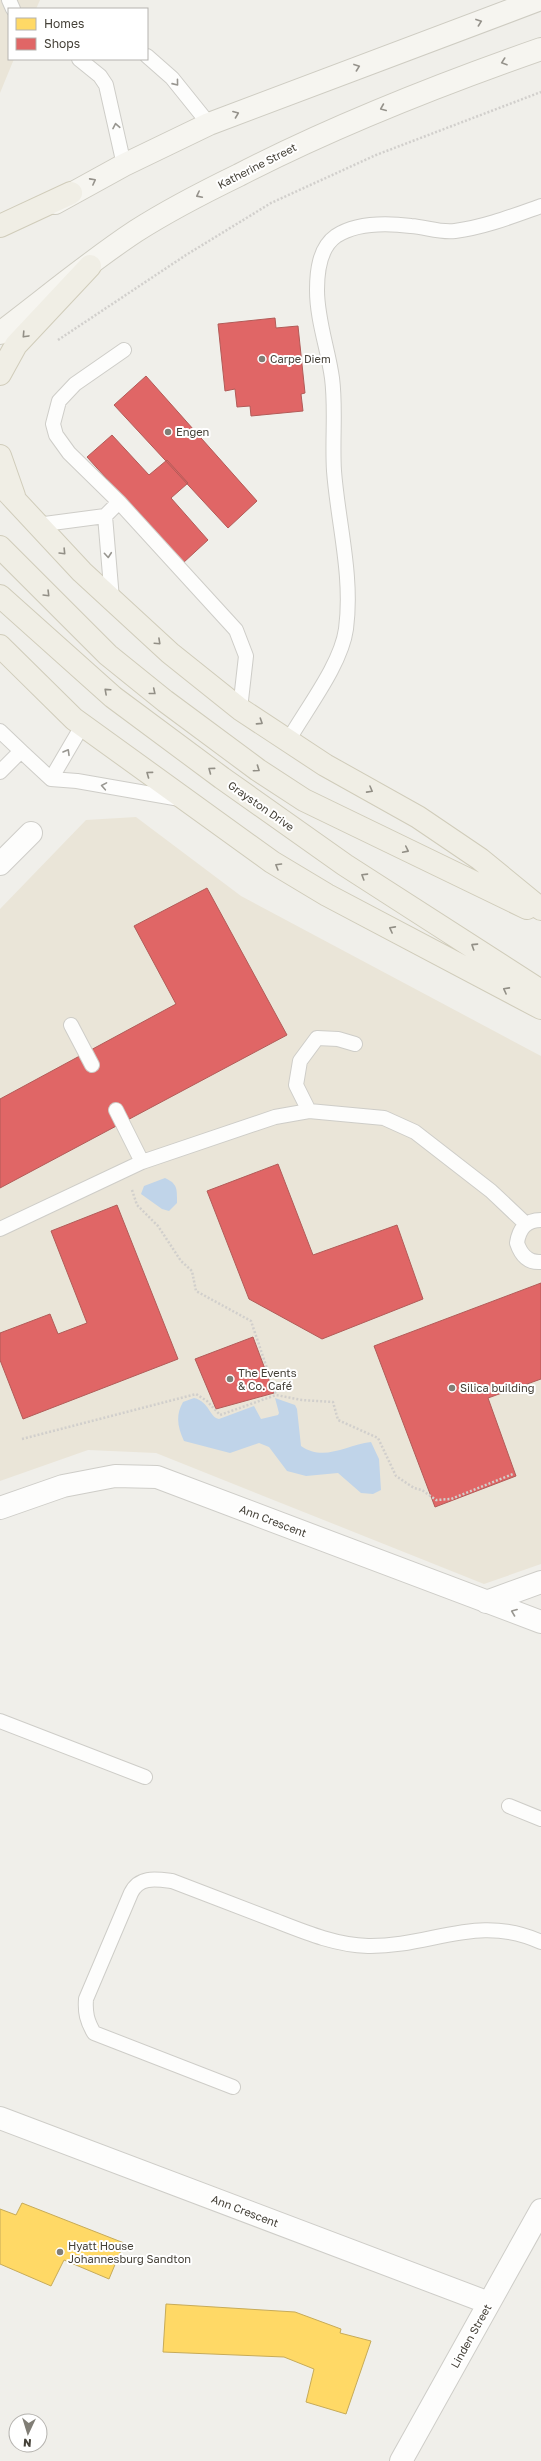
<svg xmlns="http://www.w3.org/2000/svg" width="541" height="2461" viewBox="0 0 541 2461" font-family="'Golos Text',sans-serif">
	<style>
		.commercial { fill: #eae5d8 }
		.water { fill: #c0d4e9 }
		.homes { fill: #ffd966; stroke: #c7ab58 }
		.shops { fill: #e06666; stroke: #b25b58 }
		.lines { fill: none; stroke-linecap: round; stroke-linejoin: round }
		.lane-casing { stroke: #cecdc8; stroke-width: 16 }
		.street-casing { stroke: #cecdc8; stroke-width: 24 }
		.secondary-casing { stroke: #ceccc2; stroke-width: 24 }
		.primary-casing { stroke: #d0ccba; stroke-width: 24 }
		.path { stroke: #d1cfcc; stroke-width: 2.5; stroke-dasharray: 2 2; stroke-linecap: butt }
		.lane { stroke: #fdfdfc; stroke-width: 14 }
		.street { stroke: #fdfdfc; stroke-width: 22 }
		.secondary { stroke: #f6f5f0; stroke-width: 22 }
		.primary { stroke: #f0eee5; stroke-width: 22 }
		.oneway { stroke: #95928b }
		.oneway2 { stroke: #989690 }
		.oneway3 { stroke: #928f86 }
		.poi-dot { fill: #817e76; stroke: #fff; stroke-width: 1.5 }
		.labels { text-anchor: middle; stroke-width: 4; stroke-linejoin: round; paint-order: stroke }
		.street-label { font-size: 11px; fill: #454138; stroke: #fff }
		.poi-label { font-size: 11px; fill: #454138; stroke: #fff; text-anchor: start }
	</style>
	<rect width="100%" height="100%" fill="#f0efea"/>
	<path class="commercial" d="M0,0h40l-4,9h-27v50h5l-14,34z
		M136,817l105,79 300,160v508l-57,20 -328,-131 -68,-3 -88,31v-572l86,-89z"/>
	<path class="water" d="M165,1178c13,6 12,11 12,25l-8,8 -7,-2 -21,-15 3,-8z
		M194,1398c16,4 15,19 25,21l35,-13 7,13 17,-4 1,-2 -4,-15 20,7 2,4 4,37c23,16 45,-1 70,-4l8,17 2,31 -8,4 -12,-1 -23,-20 -32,3 -19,-5 -18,-24 -10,-4 -29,10 -46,-12c-6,-13 -9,-25 -1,-39z"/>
	<path class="homes" d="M22,2203l102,40 -15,36 -45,-19 -13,26 -51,-22v-55l16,6z
		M166,2304l129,8 46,17 -1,4 31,8 -25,73 -40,-12 8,-33 -30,-12 -121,-5z"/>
	<path class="shops" d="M275,318l1,10 22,-2 7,67 -4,1 2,17 -52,5 -1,-10 -13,1 -2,-18 -10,2 -7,-67z
		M146,376l111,125 -29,27 -114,-123z
		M112,435l37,40 18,-15 21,23 -17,15 37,42 -25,23 -96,-106z
		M207,888l80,147 -287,153v-89l176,-95 -42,-78z
		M278,1164l35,91 84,-30 26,74 -101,40 -73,-40 -42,-108z
		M117,1205l61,154 -155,60 -23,-59v-27l50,-19 8,20 29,-11 -36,-92z
		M541,1283v96l-53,19 28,78 -81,31 -61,-161z
		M253,1337l21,56 -58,16 -21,-50z"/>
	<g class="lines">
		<g class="lane-casing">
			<path id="lane" d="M9,0l4,9
				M147,56l25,22 37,46
				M79,59l21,17 6,9 18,80
				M124,350l-49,34 -16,17 -6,23 3,11 13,18 50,49 117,128 10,26 -6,53
				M105,516l7,83
				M37,525l68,-9 14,-14
				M0,731l21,20 -21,21
				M288,741c18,-32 53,-76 58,-112 7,-53 -8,-106 -12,-158 -2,-31 2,-62 -2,-93 -4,-29 -15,-58 -15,-88 0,-18 2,-42 19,-54 20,-13 51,-13 75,-10 15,1 29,7 44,5 30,-4 58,-15 86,-25
				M21,751l30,28 26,2 103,18
				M51,779l31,-53
				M71,1025l21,40
				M116,1110l26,52
				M309,1111l-13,-26 4,-24 17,-23 21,1 17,5
				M541,1220c-15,0 -22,9 -24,23 4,12 11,20 24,19
				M0,1229l142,-67 133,-45 34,-6 75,7 31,14 76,59 35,33
				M0,1721l145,56
				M509,1806l32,13
				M233,2087l-139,-54c-7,-12 -9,-20 -8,-34l45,-106c8,-17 25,-14 41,-12 33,13 66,25 99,38 31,12 63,26 97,27 63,1 110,-33 173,-4"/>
		</g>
		<g class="street-casing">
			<path id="street" d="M0,864l31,-31
				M0,1508l63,-22 52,-10 42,1 384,145
				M486,1602l55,-20
				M0,2118l489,185
				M401,2461l140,-251"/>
		</g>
		<g class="secondary-casing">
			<path id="secondary" d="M55,203l69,-38 85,-41 329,-124
				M0,333c45,-34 89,-71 136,-102 33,-21 68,-39 103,-56 97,-50 199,-90 302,-126"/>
		</g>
		<g class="primary-casing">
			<path id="primary" d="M0,226l71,-33
				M0,374l16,-29 74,-79
				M0,456l14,40
				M0,484l82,88 88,81 70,56 85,56 93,52 62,42 61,50
				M0,547l108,108 57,46 93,69 46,30 223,108
				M0,596l113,101 109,81 123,87 196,126
				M0,646l74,73 198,143 55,33 214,113"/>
		</g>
		<path class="path" d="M58,340l128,-85 85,-52 105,-48 165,-63
			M132,1190l5,15 21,21 23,35 11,10 4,20 55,30 25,74
			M22,1439l174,-45 11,7 13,14 56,-20 26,5 31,2 5,18 40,18 18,38 18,12 8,2 14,10 15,-1 62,-25"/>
		<use href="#lane" class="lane"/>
		<use href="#street" class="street"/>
		<use href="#secondary" class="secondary"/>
		<use href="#primary" class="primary"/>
	</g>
	<defs><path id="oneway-chevron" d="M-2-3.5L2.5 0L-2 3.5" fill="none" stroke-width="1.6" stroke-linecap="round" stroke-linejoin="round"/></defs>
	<g class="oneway">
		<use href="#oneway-chevron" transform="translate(479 22) rotate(-20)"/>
		<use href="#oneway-chevron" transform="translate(504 62) rotate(161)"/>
		<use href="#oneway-chevron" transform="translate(357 67) rotate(-20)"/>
		<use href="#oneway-chevron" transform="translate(383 108) rotate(157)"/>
		<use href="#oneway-chevron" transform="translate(236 114) rotate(-21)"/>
		<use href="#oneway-chevron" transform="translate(93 181) rotate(-28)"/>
		<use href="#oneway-chevron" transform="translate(199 195) rotate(153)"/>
	</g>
	<g class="oneway2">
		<use href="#oneway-chevron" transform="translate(176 83) rotate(51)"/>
		<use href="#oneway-chevron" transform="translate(116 126) rotate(-101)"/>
		<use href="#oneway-chevron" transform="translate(108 555) rotate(85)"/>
		<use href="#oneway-chevron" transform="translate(67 752) rotate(-60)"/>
		<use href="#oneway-chevron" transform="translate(104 786) rotate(-170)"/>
		<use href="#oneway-chevron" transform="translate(514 1612) rotate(-159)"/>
	</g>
	<g class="oneway3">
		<use href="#oneway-chevron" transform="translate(25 335) rotate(133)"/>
		<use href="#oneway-chevron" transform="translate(63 552) rotate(46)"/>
		<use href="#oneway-chevron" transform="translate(47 594) rotate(45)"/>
		<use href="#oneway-chevron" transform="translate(158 642) rotate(43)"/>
		<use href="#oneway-chevron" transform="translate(107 691) rotate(-138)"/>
		<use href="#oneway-chevron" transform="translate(153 692) rotate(39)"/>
		<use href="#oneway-chevron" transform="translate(260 722) rotate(33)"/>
		<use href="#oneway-chevron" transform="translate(257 769) rotate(35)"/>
		<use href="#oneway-chevron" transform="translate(211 770) rotate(-143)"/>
		<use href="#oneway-chevron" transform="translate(149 774) rotate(-144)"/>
		<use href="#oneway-chevron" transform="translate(370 790) rotate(29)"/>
		<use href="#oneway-chevron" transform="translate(406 850) rotate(26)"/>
		<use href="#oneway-chevron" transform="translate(278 866) rotate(-149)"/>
		<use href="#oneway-chevron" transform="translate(364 876) rotate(-148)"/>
		<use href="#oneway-chevron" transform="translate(392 929) rotate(-152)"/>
		<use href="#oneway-chevron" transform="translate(474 946) rotate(-147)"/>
		<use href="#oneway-chevron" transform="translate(506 990) rotate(-152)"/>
	</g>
	<g class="poi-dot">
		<circle cx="262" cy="359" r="4"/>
		<circle cx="168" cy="432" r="4"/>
		<circle cx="230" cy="1379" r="4"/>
		<circle cx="452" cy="1388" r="4"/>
		<circle cx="60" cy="2252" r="4"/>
	</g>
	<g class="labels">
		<g class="street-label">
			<text transform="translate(257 166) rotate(-27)" y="4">Katherine Street</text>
			<text transform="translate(261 806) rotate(35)" y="4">Grayston Drive</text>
			<text transform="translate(273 1521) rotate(21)" y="4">Ann Crescent</text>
			<text transform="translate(245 2211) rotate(21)" y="4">Ann Crescent</text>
			<text transform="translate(471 2336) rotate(-61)" y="4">Linden Street</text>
		</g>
		<g class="poi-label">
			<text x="270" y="363">Carpe Diem</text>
			<text x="176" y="436">Engen</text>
			<text x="238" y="1377">The Events<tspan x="238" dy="13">&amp; Co. Café</tspan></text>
			<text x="460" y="1392">Silica building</text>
			<text x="68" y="2250">Hyatt House<tspan x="68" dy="13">Johannesburg Sandton</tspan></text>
		</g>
	</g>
	<rect x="8" y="8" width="140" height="52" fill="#ffffff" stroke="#b5b3af"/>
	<rect x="16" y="18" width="20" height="12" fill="#ffd966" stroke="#b5b3af"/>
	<text x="44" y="28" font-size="12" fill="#454138">Homes</text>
	<rect x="16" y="38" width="20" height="12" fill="#e06666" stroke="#b5b3af"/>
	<text x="44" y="48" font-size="12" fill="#454138">Shops</text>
	<g transform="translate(28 2433) rotate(184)"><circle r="19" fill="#ffffff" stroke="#b5b3af"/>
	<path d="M0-3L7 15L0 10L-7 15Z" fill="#817e76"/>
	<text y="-6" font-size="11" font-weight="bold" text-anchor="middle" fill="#454138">N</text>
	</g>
</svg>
